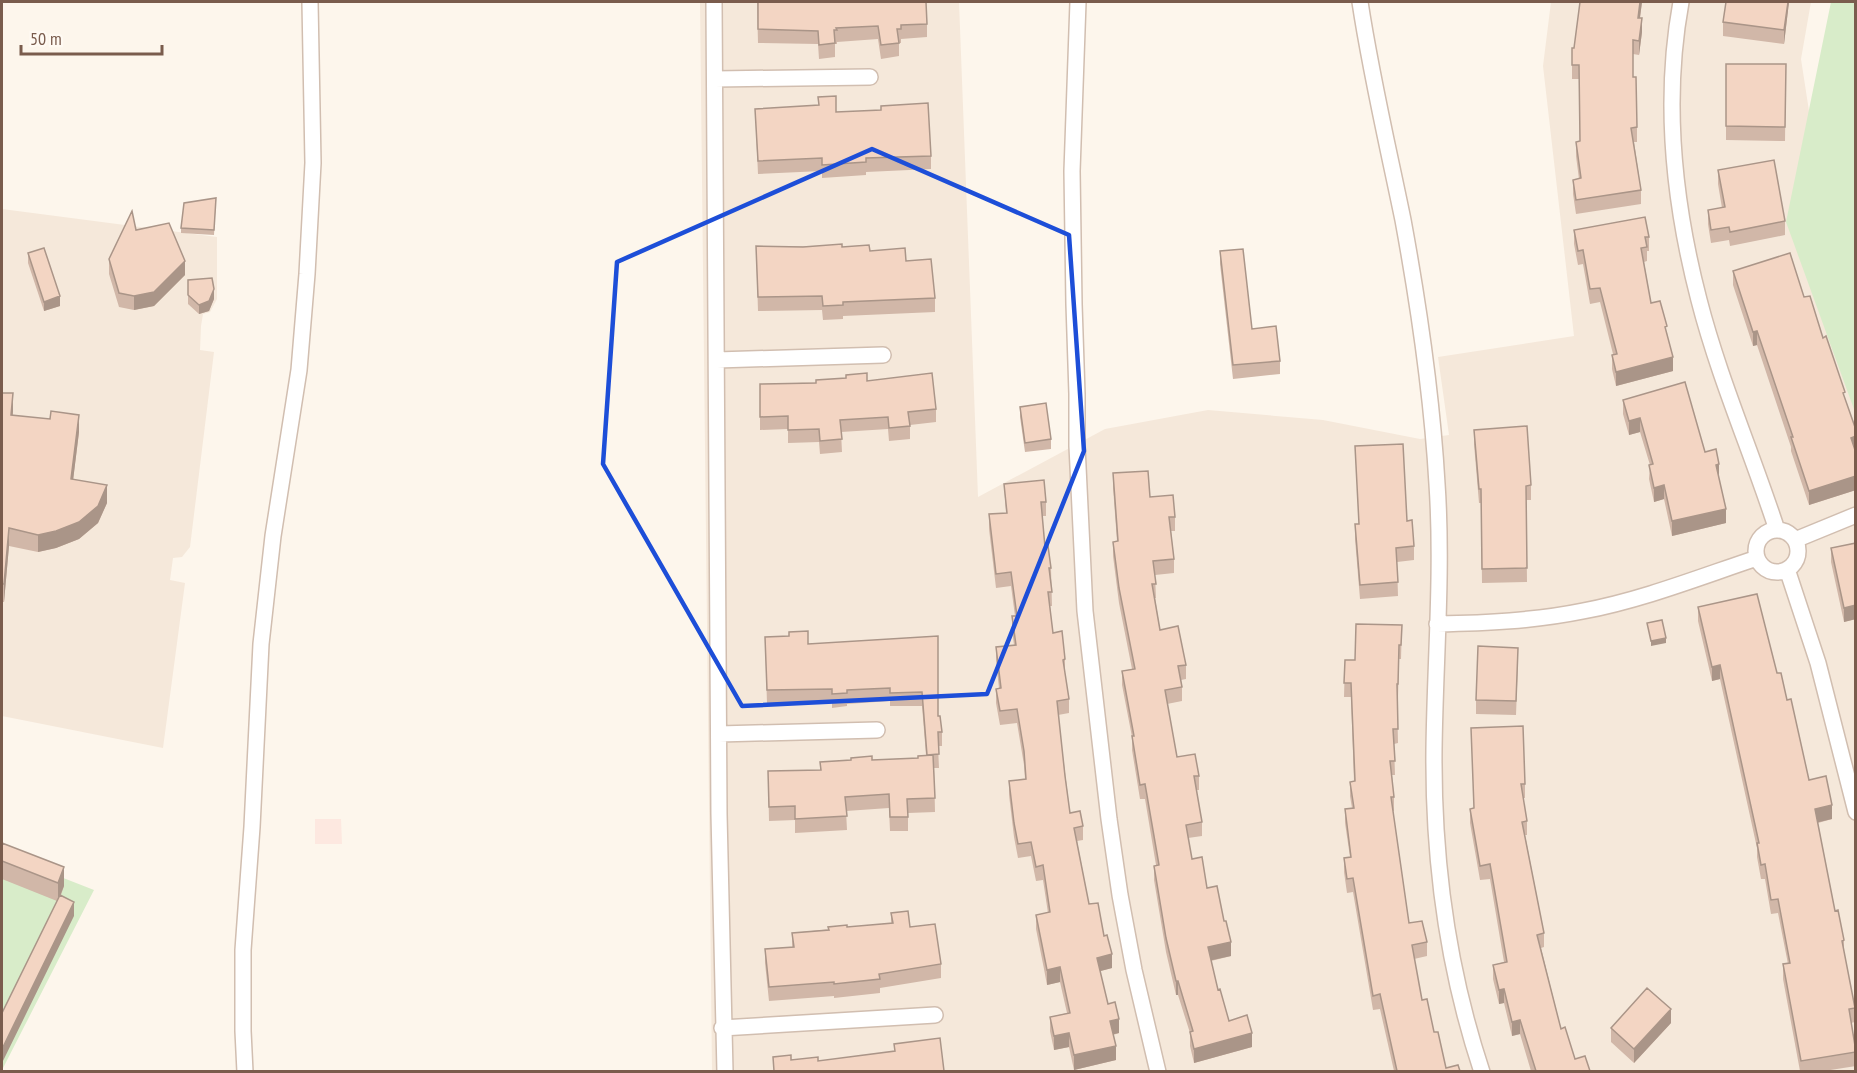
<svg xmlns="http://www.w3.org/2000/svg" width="1857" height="1073" viewBox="0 0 1857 1073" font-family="'PT Sans Narrow',sans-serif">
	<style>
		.residential { fill: #f5e8da }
		.commercial { fill: #fde8e0 }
		.green { fill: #d8ecc9 }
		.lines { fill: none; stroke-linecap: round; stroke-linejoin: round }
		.minor-casing { stroke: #d1beb0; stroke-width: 18 }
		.minor { stroke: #fff; stroke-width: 15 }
		.wall { fill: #d1b7a8 }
		.shaded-wall { fill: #aa9588 }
		.building { fill: #f3d5c3; stroke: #aa9588; stroke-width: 1.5 }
		.marked { fill: none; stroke: #1d4ed8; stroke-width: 4.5; stroke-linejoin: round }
	</style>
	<rect width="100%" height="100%" fill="#fdf6ec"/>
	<path class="residential" d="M700,2h259l19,495 127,-68 103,-19 115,10 97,19 29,-4 -11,-78 136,-21 -31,-270 8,-64h260l-10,57 14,91 41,153 -1,768h-1143z
		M2,209l215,28v62l-7,13 -7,2 -2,12 -1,24 14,2 -24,195 -8,10 -9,1 -3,22 15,3 -22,165 -161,-32z"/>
	<path class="commercial" d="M315,819h26l1,25h-27z"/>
	<path class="green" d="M1831,2h24v410l-69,-190z
		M2,854l92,36 -92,180z"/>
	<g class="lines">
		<g class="minor-casing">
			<path id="minor" d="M714,2l5,812 6,258
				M1078,2l-6,169 2,133 3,90v52l8,165 24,208 11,76 14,75 24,102
				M1360,2c11,73 28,145 43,218 16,87 29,176 34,264 6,88 -2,178 -3,266 -1,108 14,220 48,322
				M1681,2c-18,98 -7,202 18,298 20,78 53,153 78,230
				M715,79l155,-2
				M717,360l166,-5
				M1756 551a21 21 0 1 1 42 0a21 21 0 1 1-42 0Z
				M1795,540l61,-25
				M1787,569l31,94 38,149
				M1437,624c49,-1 97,-3 146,-13 59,-11 117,-34 174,-53
				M719,734l158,-4
				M722,1028l213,-13
				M245,1072l-2,-41v-81l9,-123 9,-183 12,-108 26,-166 8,-96 6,-111 -3,-161"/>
		</g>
		<use href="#minor" class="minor"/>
	</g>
	<path class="wall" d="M757,2l170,22v13l-26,2v4h-2v13l-18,3 -3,-20 -41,3v2h-2v13l-16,2 -1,-15 -60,-1z
		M1580,2h62l-2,16 2,14 -3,23 -6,-1v23l4,50v15h-3l7,48v14l-65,10 -3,-20v-14l6,-1 -3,-23v-14l4,-1 -1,-62h-7v-31h2z
		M1726,2h63l-5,42 -61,-8v-14z
		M1726,64h60l-1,77 -59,-1z
		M755,109l81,3 95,44v13l-65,3v3l-44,3v-7l-64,3z
		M1718,170l67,51v14l-55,11 -1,-6 -18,3 -3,-19v-14l14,-2 -4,-24z
		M216,198l-2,37 -33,-2v-5z
		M136,230l49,45 -31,31 -20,4 -15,-3 -10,-33v-15z
		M1574,230l75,7v14h-2v10l-3,1 7,41 16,30 6,38 -57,15 -4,-17v-14l1,-1 -13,-52 -10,2 -7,-40 -5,1 -4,-21z
		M756,246l86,1 28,4 36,10 29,37v14l-92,4v3l-20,1 -1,-10 -64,1z
		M1220,251l32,78 28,32v13l-47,5 -13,-115z
		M28,253l32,53 -16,5 -16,-48z
		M1733,271l71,26 19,41 22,61 11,54v37l-47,15 -18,-54v-4l-34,-102 -4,1 -20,-61z
		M188,280l26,19 -5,12 -10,3 -11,-10z
		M867,381l69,28v13l-26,3v14l-21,2 -1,-12 -47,3 1,20 -22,2 -1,-12 -31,1v-14l-28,1v-46z
		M2,393l11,18v5l66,16 -6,48 34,23 -9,20 -19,16 -23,9 -18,4 -29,-6 -5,56h-2z
		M1623,400l82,52 14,26 7,45 -54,13 -8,-37 -10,3 -5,-23 1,-14 -10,-33 -11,3 -6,-21z
		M1020,407l31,32v10l-26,3 -5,-35z
		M1474,430l57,55v15h-5l1,82 -45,1 -1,-80h-2l-5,-59z
		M1355,446l52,75 7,25v14l-17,2 1,34 -38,3 -5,-60v-15h4z
		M1113,473l37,24 25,20v14h-4l3,28v14l-19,2 1,23h-1l5,32 26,35v14l-5,1 1,7v14l-15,3 10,53 22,19v14h-3l6,32v14l-14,2 4,21 32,62 7,35 -20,5 7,29 11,31 23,26 -58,16 -4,-17v-13l-12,-38h-2l-10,-43 -12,-72v-14l2,-1 -11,-66h-5l-8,-49v-13l-10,-52v-14l10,-2 -13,-66 -6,-47v-14l4,-1 -4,-54z
		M1004,484l42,18v14h-4l3,31 6,21 1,38h-2l3,27 12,26v14l4,26v14l-11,2 12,98 13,13v14l-6,1 12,63 15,32 8,32 -12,3 8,33 11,29 -6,2 3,25 -42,10 -5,-23 -15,3 -4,-19v-14l17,-4 -7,-31 -13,3 -3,-16 -8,-40v-14l12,-2 -5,-33 -7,1 -5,-25 -13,2 -4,-21 -5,-42v-14l16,-2 -1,-14 -7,-42 -17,2 -4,-22v-14l3,-1 -3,-27v-14l18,-2 -2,-15v-14h3l-4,-30 -15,2 -7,-59v-15l17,-1z
		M1856,543v76l-12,3 -13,-60v-14z
		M1698,607l79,66 10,27 22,80 23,39 -14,4 17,88 9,29v14l11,54v14l-4,1 5,26v17l-32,5h-24l-17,-92v-15h5l-10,-51 -7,1 -6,-35h-4l-4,-22v-9l-37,-169 -8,2 -14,-60z
		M1402,625l-1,34h-2l-1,39h-1l1,45 -4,1 1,31h-3l2,22v14h-1l16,112 18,19v14l-13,3 8,41 12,32 12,36 14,3h-66l-14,-62 -7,1 -20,-118 -6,1 -3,-21v-14l6,-1 -5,-34v-14l7,-1 -2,-12v-14l4,-1 -3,-84h-7l1,-37h10z
		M938,636v80l4,16v14h-4l1,22h-5l1,44 -27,1v18h-18l-1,-23 -43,3 1,19 -52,3v-13l-26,1 -1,-50 52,-1v-8l98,-4 8,-3 -4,-49h-32v-5l-43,3v2l-15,2v-6l-65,2 -2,-67 43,7z
		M1518,662l-2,53 -40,-1v-14z
		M1471,728l54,56v14h-2l4,23v14h-2l19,98v14l-3,1 20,81 14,30 15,12h-59l-11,-37 -8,2 -8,-33 -5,1 -6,-25v-14l11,-3 -14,-83 -10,1 -10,-57v-14l4,-1z
		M2,843l62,43 -3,9 13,21 -17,-15 -55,-22z
		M891,913l19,14 31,37v14l-61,10v5l-46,5v-2l-65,5 -4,-38v-14l27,-2v-14l99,-10z
		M1671,1023l-37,40 -23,-21v-14z"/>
	<path class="shaded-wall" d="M1640,2h2l-4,30v-14z
		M1788,2h1l-5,42v-14z
		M1642,18v14l-3,23v-14z
		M185,261v14l-31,31 -20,4v-14z
		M214,289v10l-5,12 -10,3v-9z
		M60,296v10l-16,5v-9z
		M1757,331v14l-4,1v-14z
		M1673,357v14l-57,15v-14z
		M13,393v18l-2,22v-18z
		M79,415v17l-8,65v-18z
		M1640,418v14l-11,3v-14z
		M1856,436v14l-5,2v-14z
		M1719,464v14l-3,-13z
		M1856,476v14l-47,15v-14z
		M107,485v18l-9,20 -19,16 -23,9 -18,4v-17z
		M1664,485v14l-10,3v-14z
		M1726,509v14l-54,13v-15z
		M9,528v18l-5,56v-18z
		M1856,605v14l-12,3v-14z
		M1666,638v5l-15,3v-5z
		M1720,665v14l-8,2v-14z
		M1832,805v14l-17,4v-14z
		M64,867v19l-6,15v-18z
		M74,902v14l-72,147v-14z
		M1231,942v14l-23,5v-14z
		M1112,954v14l-15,4v-14z
		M1060,967v15l-13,3v-15z
		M1176,981h2v14h-2z
		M1504,989v14l-5,1v-14z
		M1671,1009v14l-37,40v-14z
		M1119,1019v14l-9,2v-14z
		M1520,1020v14l-8,2v-14z
		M1069,1033v14l-15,3v-14z
		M1252,1033v14l-58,16v-14z
		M1116,1046v14l-42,10v-15z"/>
	<path class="building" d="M758,2h168l1,22 -26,1v4h-4l2,14 -18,2 -3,-19 -42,2 1,2h-3l1,13 -16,2 -1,-14 -60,-2z
		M1580,2h60l-2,16h4l-3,23 -6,-1v37h3l1,50 -6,1 10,62 -65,10 -3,-20 8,-2 -5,-36 4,-1 -1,-76h-7v-17h2z
		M1726,2h62l-4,28 -61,-8z
		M1726,64h60l-1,63 -59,-1z
		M836,96v16l45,-2v-4l47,-3 3,53 -65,2v4l-44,3v-7l-64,3 -3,-52 64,-4 -1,-8z
		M1774,160l11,61 -55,11 -1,-5 -18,3 -3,-20 17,-3 -7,-37z
		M216,198l-2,32 -33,-2 3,-25z
		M132,211l4,19 33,-7 16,38 -31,31 -20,4 -15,-3 -10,-34z
		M1645,217l4,20h-4l2,10 -6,1 10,55 9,-2 7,25 -2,1 8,30 -57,15 -4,-17 5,-1 -17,-66 -10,1 -7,-39 -5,1 -4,-21z
		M842,244v3l27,-2 1,6 35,-3 1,13 25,-2 4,39 -92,4v3l-20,1 -1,-10 -64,1 -2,-51 47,1z
		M44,248l16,48 -16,6 -16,-49z
		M1243,249l9,80 24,-3 4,35 -47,4 -13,-114z
		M1790,253l14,44 6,-1 13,42 3,-2 19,56 -2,1 13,37v6l-5,2 5,15v23l-47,15 -18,-54h2l-36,-106 -4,1 -20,-61z
		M212,278l2,11 -5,12 -10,4 -11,-10v-15z
		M867,373v8l65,-8 4,36 -28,3 2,14 -21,2 -1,-11 -48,3 2,19 -22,2 -1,-12 -31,1v-14l-28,1v-33l56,-1v-3l30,-2v-3z
		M1685,382l20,70 11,-3 3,15 -3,1 10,44 -54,12 -8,-36 -10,3 -5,-23 4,-1 -13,-46 -11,3 -6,-21z
		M2,393h11l-2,22 39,4 1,-8 28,4 -8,64 36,6 -9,21 -19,16 -23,9 -18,4 -29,-7 -5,56h-2z
		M1046,403l5,36 -26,4 -5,-36z
		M1527,426l4,59 -5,1 1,82 -45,1 -1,-80h-2l-5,-59z
		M1403,444l4,77 5,-1 2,26 -18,2 2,34 -38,3 -5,-61h4l-4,-78z
		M1148,471l2,26 23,-2 2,22h-6l5,42 -21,2 3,23h-4l8,46 18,-4 8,39 -8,1 4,21 -17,3 12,67 18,-3 4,22h-5l8,46 -16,3 6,34 10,-2 5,31 10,-2 7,35h2l5,21 -23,5 10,43 2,-1 9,32 18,-6 5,18 -58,16 -4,-17 3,-1 -15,-50h-2l-10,-43 -12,-72 5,-1 -14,-81 -5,1 -8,-49h2l-12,-65 13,-2 -16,-81 -6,-46 5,-1 -5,-68z
		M1044,480l2,22h-5l4,45 3,-1 3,22h-2l3,24h-4l5,41 9,-2 3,28 -2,1 6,39 -12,2 8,75 5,37 10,-2 3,15 -9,2 15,76 9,-1 6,33 3,-1 5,19 -15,4 11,46 7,-2 4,17 -9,2 6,25 -42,9 -5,-22 -15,3 -4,-19 20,-4 -10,-46 -13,3 -11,-55 14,-3 -7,-47 -7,2 -5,-25 -13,2 -4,-21 -5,-42 17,-2 -2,-28 -7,-42 -17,2 -4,-22 5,-1 -5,-41 20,-2 -4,-29h5l-6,-44 -15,2 -7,-60 18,-1 -3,-29z
		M1856,543v62l-12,3 -13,-60z
		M1757,594l20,79h4l6,27 4,-1 18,81 17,-4 6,29 -17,4 20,102 3,-1 6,30 -2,1 13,67 -6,1 7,43 -55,9 -18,-97 7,-1 -12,-64 -7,1 -6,-36 -4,1 -4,-22h2l-39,-178 -8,2 -14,-60z
		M1662,620l4,18 -15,3 -4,-18z
		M1356,624l46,1 -1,20h-2l-1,39h-1l1,45h-5l2,32h-5l4,36h-3l18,126 13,-2 5,21 -15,3 10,55 5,-1 7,33h4l8,36 12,-3 2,6h-63l-17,-77 -7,2 -20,-118 -6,1 -3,-21 7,-1 -6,-48 9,-1 -4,-26 5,-1 -4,-98h-7l1,-23h10z
		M808,631v13l130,-8v80h2l2,16h-4l1,22 -12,1 -5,-63 -32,1v-5l-43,2v3l-15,1v-5l-65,1 -2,-53 24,-1v-4z
		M1478,646l40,2 -2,53 -40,-1z
		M1523,726l2,58h-4l6,37 -5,1 22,111 -7,2 24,94 4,-2 10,32 10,-3 5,15h-54l-16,-51 -8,2 -8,-33 -5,1 -6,-25 14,-3 -17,-98 -10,2 -10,-57 4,-1 -3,-80z
		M933,755l2,43 -28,1 1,18h-18l-1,-23 -44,3 2,19 -52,3v-13l-26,1 -1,-36 53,-1 -1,-8 31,-2v-2l21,-2v4l46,-2v-2z
		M2,843l62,24 -6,16 -56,-22z
		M60,895l14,7 -72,147v-36z
		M908,911l2,16 25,-3 6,40 -62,10 1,5 -46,5v-2l-65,5 -4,-38 29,-2 -2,-14 37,-3 -1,-3 19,-2v2l46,-4 -2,-10z
		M1647,988l24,21 -37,40 -23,-21z
		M940,1038l4,33h-170l-1,-14 18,-2v5l27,-3v4l77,-10 -1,-7z"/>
	<path class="marked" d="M872,149l197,86 15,216 -97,243 -245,12 -139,-242 14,-202z"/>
	<rect width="1857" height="1073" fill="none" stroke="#7a5c4d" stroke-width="6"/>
	<path d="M21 45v9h141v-9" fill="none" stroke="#7a5c4d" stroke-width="3"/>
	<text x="30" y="45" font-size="18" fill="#7a5c4d" stroke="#fffaf3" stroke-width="4.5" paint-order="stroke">50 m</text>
</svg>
